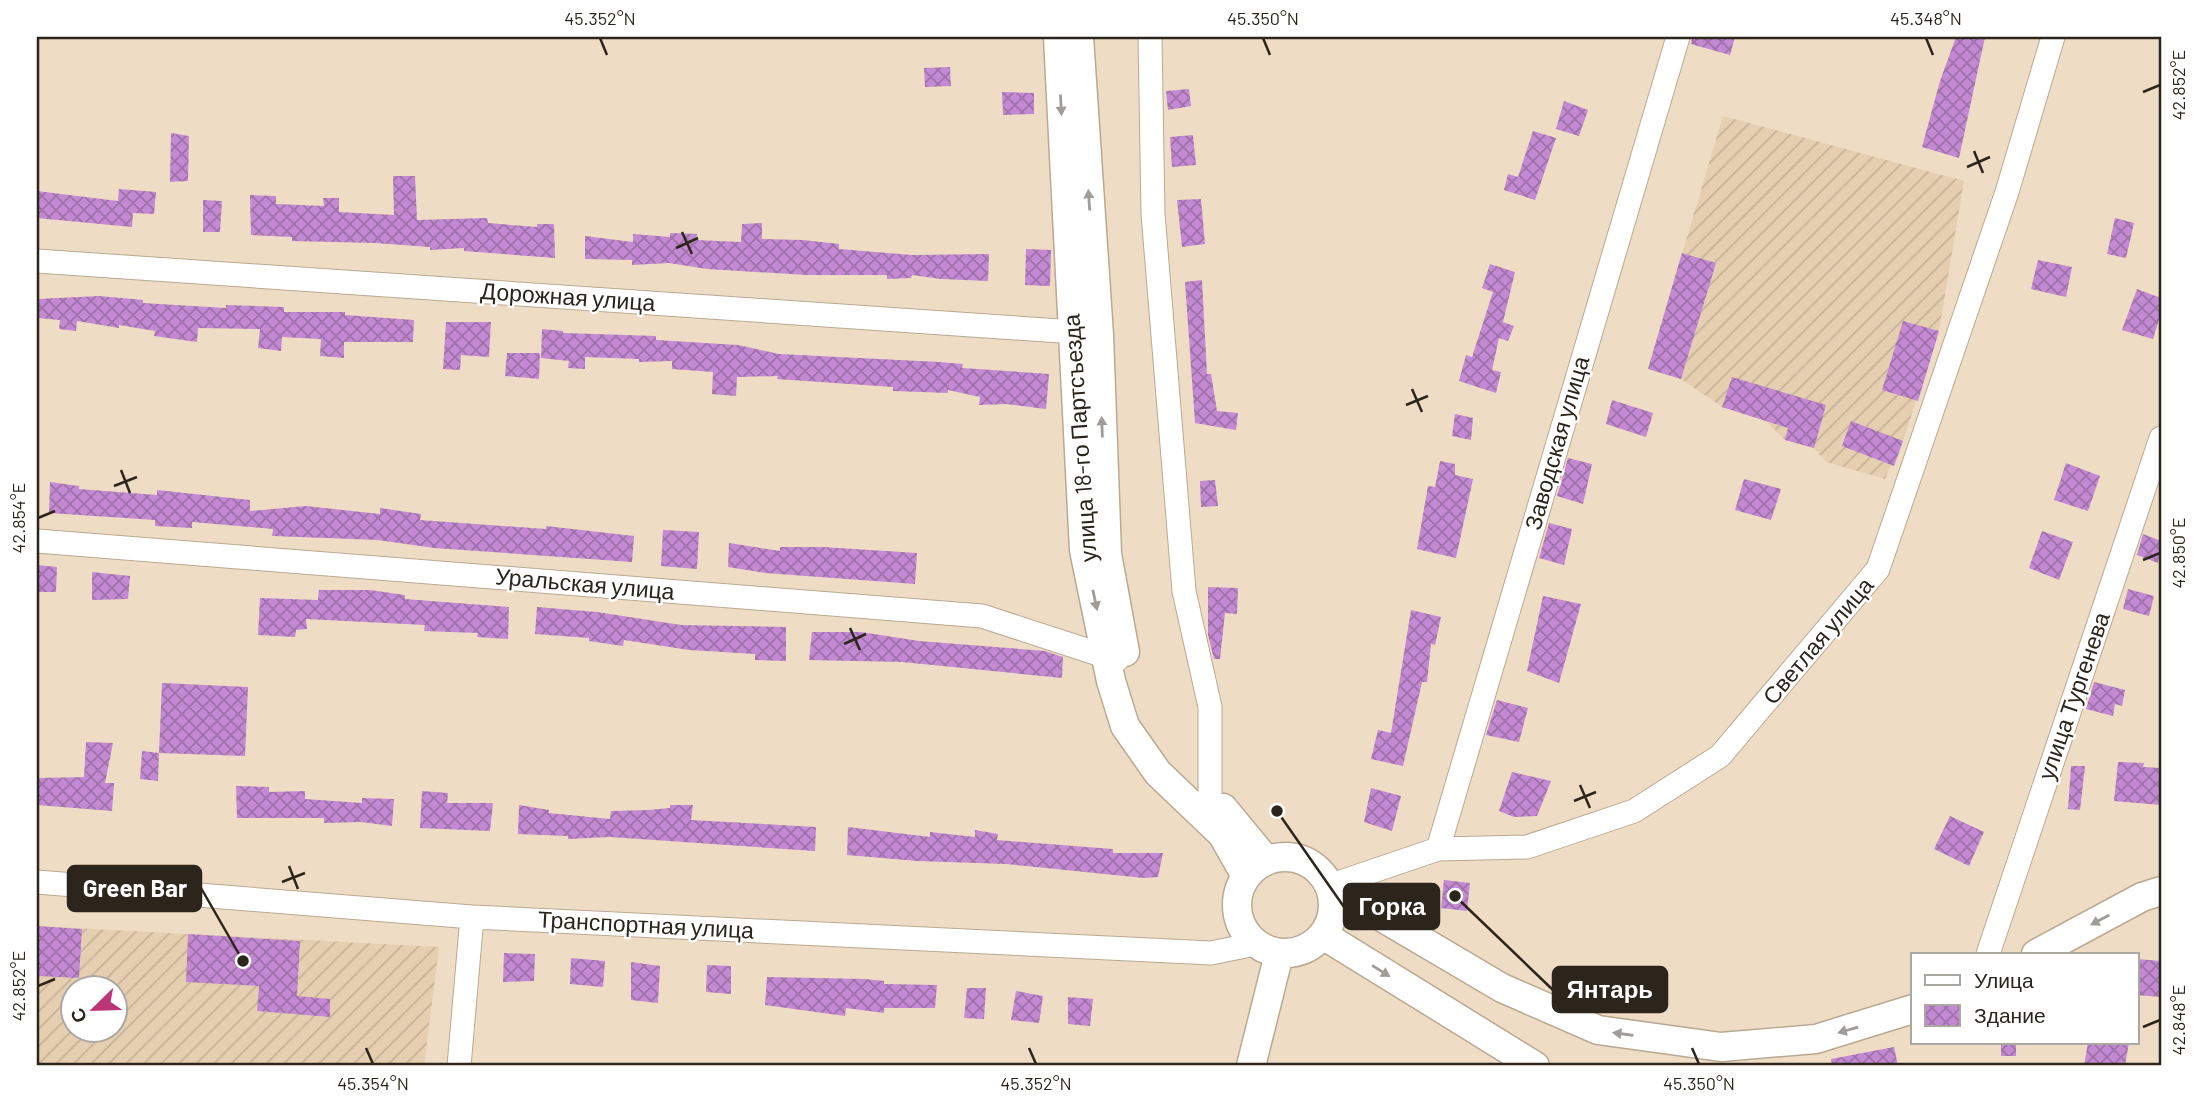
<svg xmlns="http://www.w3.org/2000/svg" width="2198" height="1103" viewBox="0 0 2198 1103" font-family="Barlow,sans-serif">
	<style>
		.industrial { fill: url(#industrial-furrows); fill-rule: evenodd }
		.building { fill: url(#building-cross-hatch) }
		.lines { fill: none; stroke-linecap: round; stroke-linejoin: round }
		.minor-casing { stroke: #baa992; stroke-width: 25 }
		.major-casing { stroke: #baa992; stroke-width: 31 }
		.minor { stroke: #fff; stroke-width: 23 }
		.major { stroke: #fff; stroke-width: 28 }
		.oneway { fill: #a09d99 }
		.ticks { fill: none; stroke: #2c251c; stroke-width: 2.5 }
		.labels { text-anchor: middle; stroke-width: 5; stroke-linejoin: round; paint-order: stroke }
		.street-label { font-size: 23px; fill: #2c251c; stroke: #fff }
		.leader { fill: none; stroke: #2c251c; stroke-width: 2.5 }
		.callout-dot { fill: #2c251c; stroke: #fff; stroke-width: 2.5 }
		.callout { fill: #2c251c; stroke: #2c251c; stroke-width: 2.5 }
		.callout-label { font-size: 24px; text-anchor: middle; font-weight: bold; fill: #fff }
		.neatline { fill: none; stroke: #2c251c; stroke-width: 2.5 }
		.ticks-label { font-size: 18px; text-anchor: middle; fill: #2c251c }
	</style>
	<defs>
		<pattern id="industrial-furrows" width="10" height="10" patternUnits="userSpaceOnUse" patternTransform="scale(1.75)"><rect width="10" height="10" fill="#e6cfb1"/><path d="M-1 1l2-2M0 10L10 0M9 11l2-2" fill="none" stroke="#c5b298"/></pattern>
		<pattern id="building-cross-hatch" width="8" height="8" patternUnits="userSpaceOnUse" patternTransform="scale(1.75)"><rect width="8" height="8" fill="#c38ad3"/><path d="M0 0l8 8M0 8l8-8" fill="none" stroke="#9f71aa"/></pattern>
	</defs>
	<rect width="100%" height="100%" fill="#efdcc4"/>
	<path class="industrial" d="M1723,116l241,65 -25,150 -36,110 -18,38 -59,-17 -12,-14 -29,-8 -19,-19 -44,-14 -41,-28 -33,-10z
		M37,926l402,21 -15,119h-387zM74,988h42v42h-42z"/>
	<path class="building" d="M1692,37h43l-5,18 -39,-11z
		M1956,37h29l-26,121 -37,-11 18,-66z
		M950,67l1,19 -26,1 -1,-19z
		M1189,89l2,17 -23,4 -2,-19z
		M1002,92l32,1v21l-31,1z
		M1564,101l24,9 -9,26 -23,-7z
		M1533,131l23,7 -21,62 -31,-10 4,-16 10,3z
		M171,133l18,3 -1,45 -18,1z
		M1193,135l3,30 -24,2 -2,-30z
		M393,176h22l2,44 70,-2 1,5 49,4v-3h17l1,34 -91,-7v-3l-34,2v-3l-55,-4 -83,-2v-4l-41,-2 -1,-40 26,1v8l48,2 -1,-8h16v14l55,3z
		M119,189l37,3 -2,22 -21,-1 -1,14 -95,-9v-27l81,10z
		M1201,199l4,45 -23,3 -5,-47z
		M203,200l19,1 -2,31h-17z
		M2115,218l19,5 -8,35 -19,-4z
		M762,223v16l41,1 36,4v5l73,6 77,-1 -1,27 -47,-2 -29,-4 -1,3 -24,1v-4h-80l-100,-6 -38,-6 -37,2v-5l-47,-1v-23l48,6v-8l37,3v-4l27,1 -1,6 45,2 1,-18z
		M1026,249l25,1 -1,36 -25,-1z
		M1682,253l34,10 -35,116 -33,-10z
		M2038,260l34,7 -6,30 -35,-8z
		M1490,264l25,8 -12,50 11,4 -6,15 -9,-3 -7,32 9,2 -5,21 -37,-12 7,-26 6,2 21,-65 -11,-4z
		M1202,280l5,94h4l6,37 21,2 -2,17 -41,-7 -10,-141z
		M2137,289l24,9v15l-8,26 -31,-9z
		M99,296l44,4v3l83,5v-3l58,2v5h61v3l69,5 -1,22h-69v16l-24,-2 1,-17 -39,-2 -1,14 -23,-3 2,-19 -62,-1 -1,14 -43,-6 1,-5 -36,-6v3l-42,-7 -1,10 -17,-2 1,-9 -23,-2v-19z
		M1903,321l36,10 -21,70 -36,-11z
		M446,322h45l-2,35 -28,-2 -1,15 -17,-1z
		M542,329l21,2v2l93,3v4l82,5 41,9 160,8 24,2 -1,4 87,6 -3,35 -40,-5 -27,1 1,-8 -32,-7v3l-55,-2v-4l-116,-8 1,-3 -41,1 -1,19 -24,-2 1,-22 -41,-3v-8l-33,1v-3l-54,-2v12l-17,-1 1,-7 -28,-3z
		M507,353h33l-1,26 -34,-3z
		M1732,377l94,28 -12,43 -29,-8 3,-12 -66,-21z
		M1612,400l41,13 -7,24 -40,-13z
		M1455,414l18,4 -2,22 -19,-4z
		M1851,421l52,20 -9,25 -52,-20z
		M1568,458l24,6 -9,40 -26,-8z
		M1440,461l15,3v11l18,4 -17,79 -39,-9 11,-63 7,1z
		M2066,463l34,13 -12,35 -34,-11z
		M1744,479l37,10 -10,31 -36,-10z
		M1215,480l3,26 -17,1 -1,-26z
		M50,482l29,4v3l78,6v-5l93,10v11l56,-5 74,8v-6l41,6 -1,6 126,9v-3l88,10 -2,26 -198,-14 -56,-8 -106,-4 1,-7 -81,-7v6l-37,-2v-6l-106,-7z
		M1549,523l23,6 -8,36 -25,-7z
		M663,530l36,2 -2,37 -36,-3z
		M2042,531l31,11 -14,38 -30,-12z
		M2143,534l18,7 -3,22 -21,-8z
		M729,543l51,8v-4h43l94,6 -2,31 -150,-11 -37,-6z
		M37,565l20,2 -1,25h-19z
		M92,572l38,4 -2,23 -36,1z
		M1208,587l30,1 -1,26 -12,-1 -5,46h-6l-6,-24z
		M2128,589l26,7 -5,20 -26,-7z
		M319,590h51l35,5v4l104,8 -1,32 -31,-2 1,-4 -54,-2 1,-6 -119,-6 1,10 -11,1 -1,7 -37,-2 2,-37 58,2z
		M1543,596l38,8 -22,79 -32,-12z
		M537,607l60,5 84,13 105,2v34l-31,-1v-6l-66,-4 -65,-10 -1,6 -34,-5v-3l-54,-4z
		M1411,610l30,7 -6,28 -4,-1 -4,38h-5l-19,84 -32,-7 7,-29 13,3z
		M812,632h49l58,9 126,10 18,6 -1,21 -160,-16 -93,-2z
		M2094,682l31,8 -3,16 -7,-2 -2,12 -27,-7z
		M162,683l86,4 -3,69 -86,-3z
		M1497,700l31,8 -9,34 -33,-7z
		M86,742l27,1 -8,40h9l-2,28 -75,-6v-27l47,-1z
		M142,751l17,2 -1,28 -18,-2z
		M2118,762l26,1 -1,4 18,1v37l-47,-4z
		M2071,766h14l-5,44 -12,-1z
		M1512,772l39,9 -14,35 -23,1 -15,-6z
		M236,786l33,1v5l36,-1v8l57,4v-5l32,1 -2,27 -31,-4 -37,1v-5h-87z
		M1371,788l30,8 -9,35 -28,-9z
		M422,791l26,2 -1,10h46l-3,28 -70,-3z
		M519,805l30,5v3l61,6 1,-8 38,-1 21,-2v-3h23l-2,15 125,7 -1,24 -205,-14 -42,2v-3l-50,-2z
		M1950,816l34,16 -15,34 -35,-17z
		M848,827l82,10v-5l45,5v-7l23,4 -1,6 116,9v4h50l-5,24 -14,1 -138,-14 -89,-3 -70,-6z
		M1444,880l26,3 -3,28 -26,-3z
		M37,926l45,3 -3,49 -42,-2z
		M188,934l112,7 -3,55 33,3v18l-73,-6 2,-25 -73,-4z
		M504,953l31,1 -1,27 -31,1z
		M571,958l34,3 -2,26 -33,-3z
		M2137,959l24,2v36l-24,-2z
		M631,962l29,4 -2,37 -27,-3z
		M707,965l24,1v28l-25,-2z
		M767,977l98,2 19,2v3l53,1 -2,23h-51v5l-38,-5 -1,8 -80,-11z
		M967,988h19l-2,31 -20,-1z
		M1016,991l27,5 -4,27 -28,-3z
		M1068,997l25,2 -3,27 -22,-2z
		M2001,1042h15v14h-15z
		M2088,1042h41l-4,24h-41z
		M1894,1047l4,19h-66l-1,-7z"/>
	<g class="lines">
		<g class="minor-casing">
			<path id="minor" d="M1150,37l3,177 31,377 26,116v90
				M37,261l1052,72
				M37,541l945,75 135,44
				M1438,849l240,-812
				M37,882l435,35 739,36 44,-9
				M1329,886l109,-37 89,-2 107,-36 86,-55 158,-187 129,-377 46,-155
				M1988,954l173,-516
				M459,1066l13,-149"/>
		</g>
		<g class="major-casing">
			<path id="major" d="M1058,37l26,513 27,131 14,45 33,47 64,61 24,42
				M1079,37l20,298 8,219 18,98
				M1223,808l43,52
				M1237 905a48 48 0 1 1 96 0a48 48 0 1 1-96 0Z
				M1329,886l173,102 96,42 123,17 95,-8 97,-30
				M1323,935l212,131
				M2036,954l106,-57 19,-6
				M1251,1066l28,-112"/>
		</g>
		<use href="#minor" class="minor"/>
		<use href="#major" class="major"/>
	</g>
	<defs><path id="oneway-solid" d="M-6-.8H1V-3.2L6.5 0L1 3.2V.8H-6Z" transform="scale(1.75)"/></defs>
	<g class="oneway">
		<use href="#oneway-solid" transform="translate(1061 105) rotate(87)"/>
		<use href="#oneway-solid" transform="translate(1089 200) rotate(-94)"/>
		<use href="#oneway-solid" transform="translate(1102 427) rotate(-92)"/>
		<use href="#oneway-solid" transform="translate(1095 600) rotate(78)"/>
		<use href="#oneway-solid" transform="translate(2100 920) rotate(152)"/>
		<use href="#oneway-solid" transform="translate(1381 971) rotate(32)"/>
		<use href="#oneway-solid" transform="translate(1848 1030) rotate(164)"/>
		<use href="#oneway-solid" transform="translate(1623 1034) rotate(-172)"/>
	</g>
	<path class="ticks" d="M600,38l7,17M1263,38l7,17M1926,38l7,17M2143,92l17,-7M1974,151l9,22M1967,167l23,-10M682,232l10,22M676,248l22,-10M1412,389l10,23M1406,405l22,-9M121,470l9,23M114,486l23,-9M38,518l17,-7M2143,560l17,-7M850,628l10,22M844,644l22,-10M1580,785l10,23M1574,801l22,-9M289,866l9,23M282,882l23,-9M38,986l17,-7M2143,1027l17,-7M366,1048l7,16M1029,1048l7,16M1692,1048l7,16"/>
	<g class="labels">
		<g class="street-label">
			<text transform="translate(568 297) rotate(4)" y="8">Дорожная улица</text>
			<text transform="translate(1080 438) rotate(-94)" y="8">улица 18-го Партсъезда</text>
			<text transform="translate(1557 443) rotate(-74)" y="8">Заводская улица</text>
			<text transform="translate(585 584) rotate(5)" y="8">Уральская улица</text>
			<text transform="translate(1818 641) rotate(-50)" y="8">Светлая улица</text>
			<text transform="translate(2074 696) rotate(-71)" y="8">улица Тургенева</text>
			<text transform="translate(646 925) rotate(3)" y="8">Транспортная улица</text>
		</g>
	</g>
	<path class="leader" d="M243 961L201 888M1277 811L1344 907M1455 896L1553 990"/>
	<g class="callout-dot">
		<circle cx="243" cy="961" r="7"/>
		<circle cx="1277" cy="811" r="7"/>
		<circle cx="1455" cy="896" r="7"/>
	</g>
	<g class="callout">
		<rect x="68" y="866" width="133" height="45" rx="7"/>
		<rect x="1344" y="884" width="95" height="45" rx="7"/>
		<rect x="1553" y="967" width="114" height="45" rx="7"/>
	</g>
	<g class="callout-label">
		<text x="135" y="897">Green Bar</text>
		<text x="1392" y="915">Горка</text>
		<text x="1610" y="998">Янтарь</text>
	</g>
	<rect width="2198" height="1103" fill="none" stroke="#ffffff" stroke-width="77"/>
	<rect x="1911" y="953" width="228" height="91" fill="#ffffff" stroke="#aba8a4" stroke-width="2"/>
	<rect x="1925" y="975" width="35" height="10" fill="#ffffff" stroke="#aba8a4" stroke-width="2"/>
	<text x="1974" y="988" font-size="21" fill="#2c251c">Улица</text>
	<rect x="1925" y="1005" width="35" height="21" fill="url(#building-cross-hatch)" stroke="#aba8a4" stroke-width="2"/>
	<text x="1974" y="1023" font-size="21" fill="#2c251c">Здание</text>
	<g transform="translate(94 1009) rotate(247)"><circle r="33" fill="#ffffff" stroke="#aba8a4" stroke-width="2"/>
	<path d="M0-5L12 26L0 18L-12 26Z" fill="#bb3577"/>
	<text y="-10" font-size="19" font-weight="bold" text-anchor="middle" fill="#2c251c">С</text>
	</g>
	<rect x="38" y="38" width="2122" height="1026" class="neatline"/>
	<g class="ticks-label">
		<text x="600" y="25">45.352°N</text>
		<text x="1263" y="25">45.350°N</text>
		<text x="1926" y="25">45.348°N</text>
		<text transform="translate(2179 85) rotate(-90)" y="6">42.852°E</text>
		<text transform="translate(19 518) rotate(-90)" y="6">42.854°E</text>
		<text transform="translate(2179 553) rotate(-90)" y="6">42.850°E</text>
		<text transform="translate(19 986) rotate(-90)" y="6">42.852°E</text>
		<text transform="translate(2179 1020) rotate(-90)" y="6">42.848°E</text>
		<text x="373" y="1090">45.354°N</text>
		<text x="1036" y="1090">45.352°N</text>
		<text x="1699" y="1090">45.350°N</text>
	</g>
</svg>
